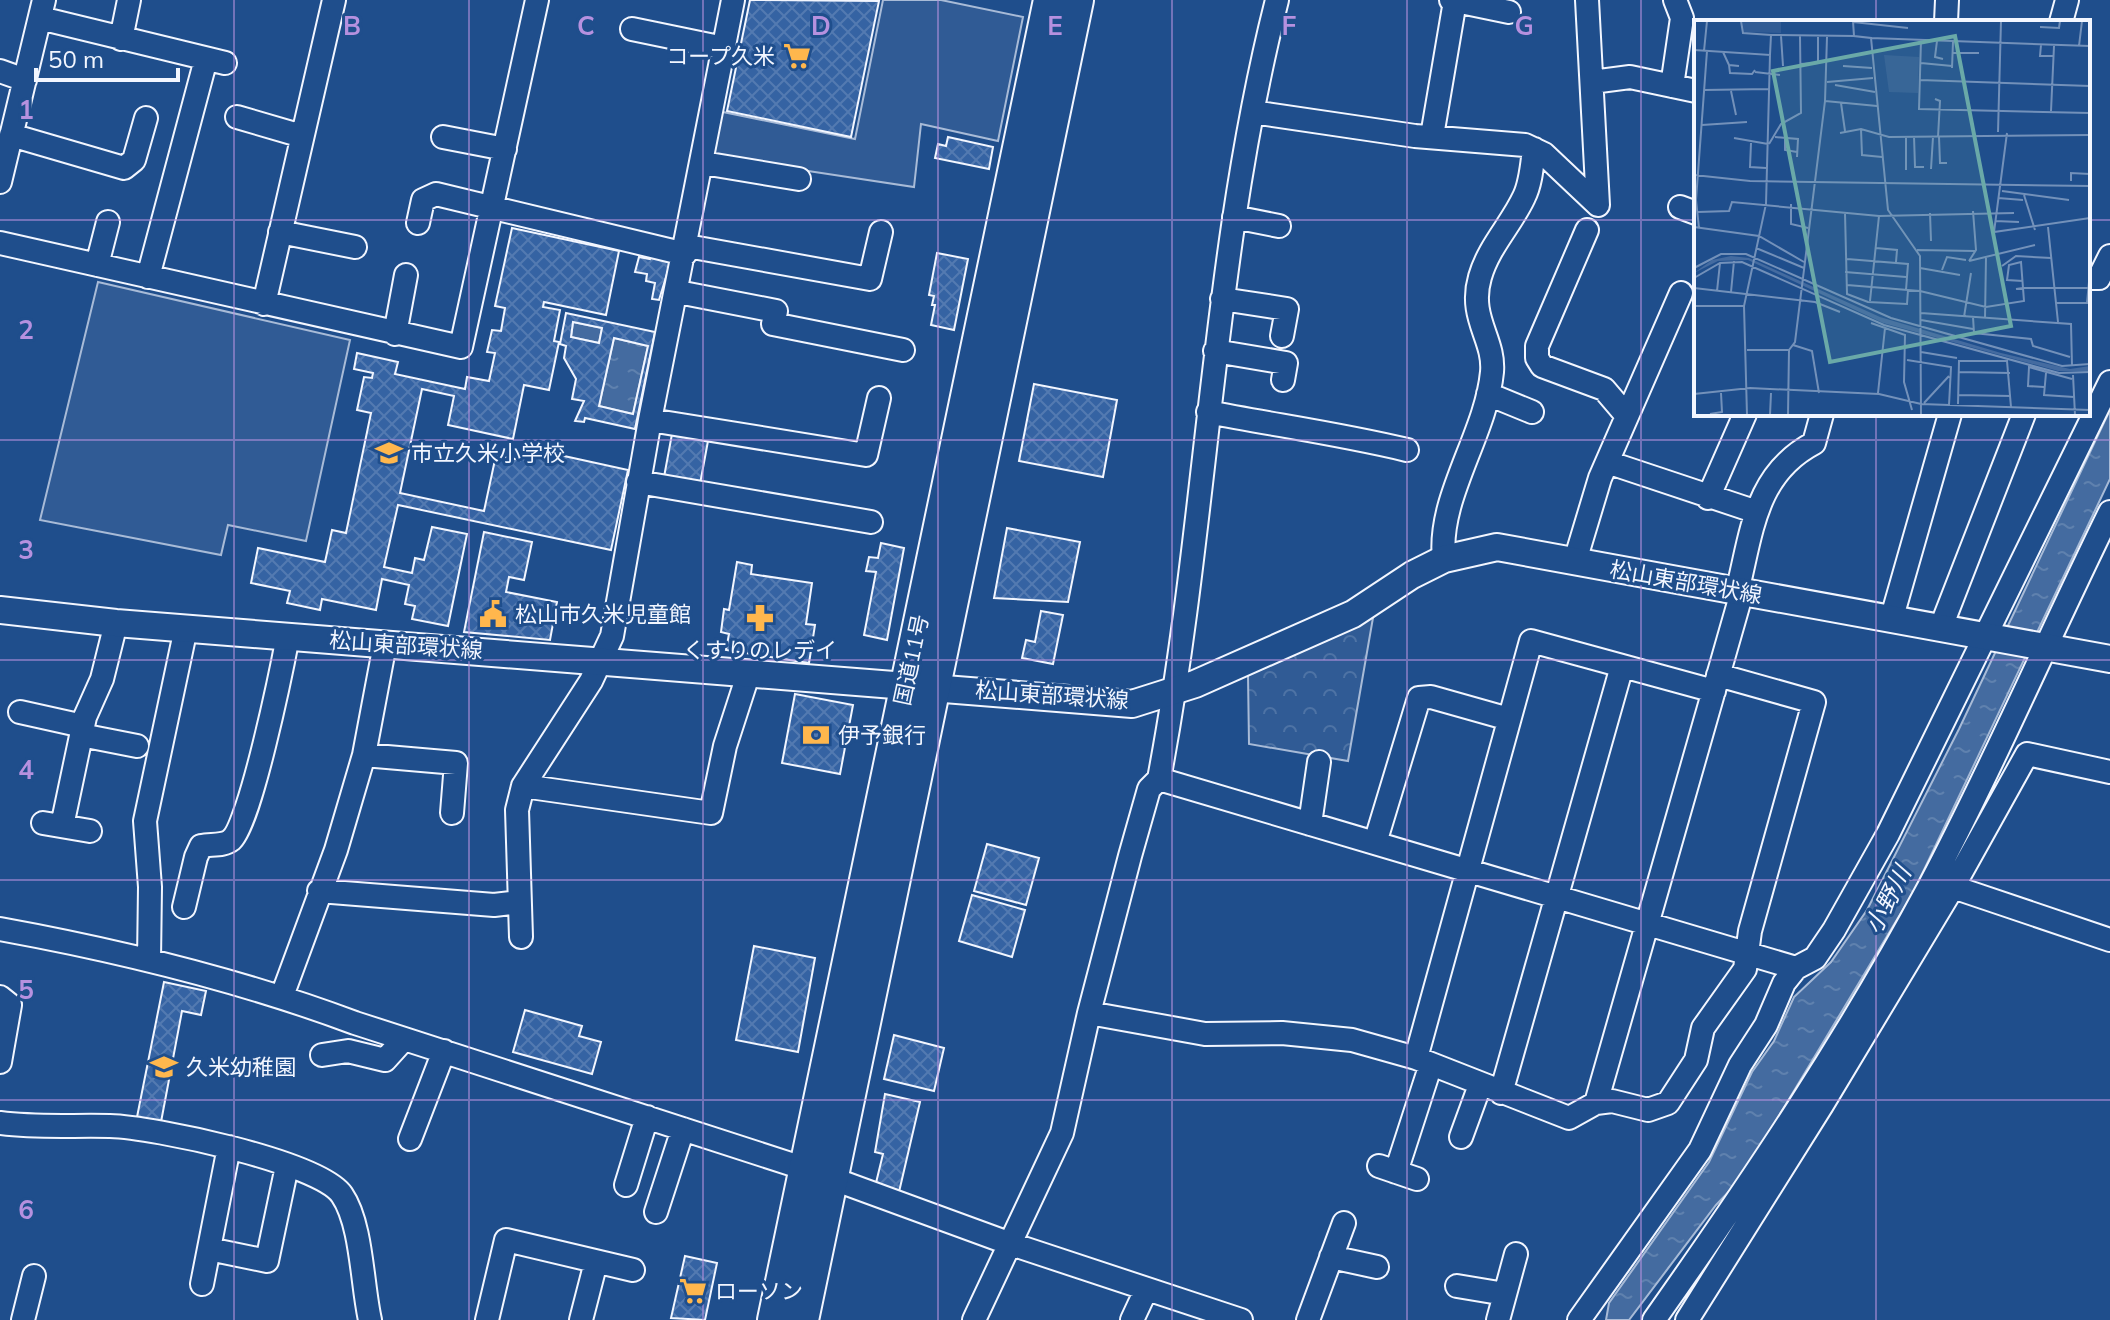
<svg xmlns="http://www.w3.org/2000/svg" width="2110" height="1320" viewBox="0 0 2110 1320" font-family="Mulish,'Noto Sans JP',sans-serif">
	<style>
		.built { fill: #305b95; stroke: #a8bbd7; stroke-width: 2 }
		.forest { fill: url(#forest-crowns); stroke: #a8bbd7; stroke-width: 2 }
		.water { fill: url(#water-ripples); stroke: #a8bbd7; stroke-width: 2 }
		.building { fill: url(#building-cross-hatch); stroke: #f2f6ff; stroke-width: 2; fill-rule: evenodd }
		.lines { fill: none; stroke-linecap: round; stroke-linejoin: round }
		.minor-casing { stroke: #f2f6ff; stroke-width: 26 }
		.major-casing { stroke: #f2f6ff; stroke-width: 30 }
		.highway-casing { stroke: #f2f6ff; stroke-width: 36 }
		.minor { stroke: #1f4e8c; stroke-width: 22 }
		.major { stroke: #1f4e8c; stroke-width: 26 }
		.highway { stroke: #1f4e8c; stroke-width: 32 }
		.grid { fill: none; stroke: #b691df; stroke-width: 2; stroke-opacity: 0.55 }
		.labels { text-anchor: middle; stroke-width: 6; stroke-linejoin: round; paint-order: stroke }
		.poi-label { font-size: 22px; fill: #f2f6ff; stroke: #1f4e8c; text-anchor: start }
		.street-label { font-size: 22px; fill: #f2f6ff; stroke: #1f4e8c }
		.water-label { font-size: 24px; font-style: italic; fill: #f2f6ff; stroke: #1f4e8c }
		.inset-road { fill: none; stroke: #7391ba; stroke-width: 2 }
		.view { fill: #6aa9a8; fill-opacity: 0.15; stroke: #6aa9a8; stroke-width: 4 }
		.inset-edge { fill: none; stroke: #f2f6ff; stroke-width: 4 }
		.grid-label { font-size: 26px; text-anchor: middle; font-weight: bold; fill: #b691df; stroke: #1f4e8c; stroke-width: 6; stroke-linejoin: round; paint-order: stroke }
	</style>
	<defs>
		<pattern id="forest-crowns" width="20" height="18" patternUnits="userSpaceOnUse" patternTransform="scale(2)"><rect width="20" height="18" fill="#305b95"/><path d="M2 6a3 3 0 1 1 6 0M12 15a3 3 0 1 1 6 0" fill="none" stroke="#4e73a5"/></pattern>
		<pattern id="water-ripples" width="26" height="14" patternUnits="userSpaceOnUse" patternTransform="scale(2)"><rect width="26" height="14" fill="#446ba0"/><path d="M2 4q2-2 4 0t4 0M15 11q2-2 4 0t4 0" fill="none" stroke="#5f81ae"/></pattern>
		<pattern id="building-cross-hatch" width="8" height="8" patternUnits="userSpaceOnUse" patternTransform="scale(2)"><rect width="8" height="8" fill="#3563a3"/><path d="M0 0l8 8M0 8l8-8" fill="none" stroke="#537ab1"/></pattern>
	</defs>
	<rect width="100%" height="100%" fill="#1f4e8c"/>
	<path class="built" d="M883,0h58l82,17 -25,124 -77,-17 -7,63 -204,-31 8,-45 137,28z
		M98,282l252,58 -44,201 -78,-16 -7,30 -181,-35z"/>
	<path class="forest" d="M1374,612l-26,149 -99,-17 -1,-69 93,-41z"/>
	<path class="water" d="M573,322l29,6 -3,15 -28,-6z
		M614,338l34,8 -15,68 -34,-8z
		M2110,410v69l-197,414 -172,286 -25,26 -87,115h-23l3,-17 100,-141 43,-90 22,-31 20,-44 37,-35 36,-52 92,-181z"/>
	<path class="building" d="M750,0l129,1 -28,136 -124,-26z
		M948,137l45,10 -4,22 -54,-11 3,-14 8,2z
		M512,228l107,23 -13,64 -62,-13 -1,5 17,3 -6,31 5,1 -10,48 -25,-5 -11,54 -65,-14 6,-29 -32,-7 -22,104 84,18 12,-56 24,5 3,-13 105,23 -17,80 -213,-45 -14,62 28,6 3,-15 9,2 8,-33 35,7 -19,92 -36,-7 3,-13 -10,-2 4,-19 -27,-6 -6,31 -54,-11 -2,11 -33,-7 3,-12 -39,-8 7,-35 67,14 7,-32 14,3 25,-120 -14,-3 7,-33 8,1 1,-5 -19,-4 3,-16 41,9 -3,12 70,15 2,-12 22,4 6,-28 -8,-1 5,-22 9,1 4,-23 -10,-2z
		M937,253l31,6 -14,71 -23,-5 4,-20h-3l2,-9 -5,-1z
		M651,256l17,3 2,5 -11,36 -7,-1 3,-16 -9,-2 1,-7 -12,-2 4,-15 11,2z
		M566,313l89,19 -20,97 -50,-11 -1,4 -9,-1 9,-20 -12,-2 4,-20 -12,-21 2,-12 -6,-2zM573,322l29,6 -3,15 -28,-6zM614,338l34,8 -15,68 -34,-8z
		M1034,384l83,16 -14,77 -84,-16z
		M672,434l36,7 -8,43 -36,-7z
		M1007,528l73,14 -12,60 -74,-4z
		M484,532l48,10 -8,38 -15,-3 -3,15 51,10 -7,38 -86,-8z
		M881,543l23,5 -17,92 -23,-5 12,-63 -10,-1 3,-14 9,1z
		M737,562l15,3 -1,9 61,9 -6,41 9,1 -6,38 -83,-13 3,-16 -8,-2 3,-23 5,1z
		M1041,611l22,4 -10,49 -31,-6 4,-18 9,2z
		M795,694l58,11 -13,69 -58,-11z
		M987,844l52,14 -13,47 -52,-14z
		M972,895l53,15 -13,47 -53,-16z
		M754,946l61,12 -17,94 -62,-12z
		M164,982l42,9 -5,24 -19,-4 -21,111 -24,-5z
		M525,1010l57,16 -3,10 22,6 -9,32 -79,-22z
		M894,1035l50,13 -10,43 -50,-12z
		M885,1094l35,8 -21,90 -24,-5 8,-33 -8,-2z
		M685,1256l32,7 -12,57 -34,-2z"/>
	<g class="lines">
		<g class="minor-casing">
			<path id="minor" d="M1451,0l58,12
				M1587,0l11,205
				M40,18l185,45
				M1946,22l1,-22
				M2061,22l6,-22
				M632,29l92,19
				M121,39l8,-39
				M0,71l25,9
				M1592,82l38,-5 66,14
				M1672,86l10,-68 -7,-18
				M1253,112l162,24 110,9 19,9 54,51
				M237,117l65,19
				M11,135l113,33 10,-8 12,-42
				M1432,136l23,-135
				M443,137l62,12
				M703,163l96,16
				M0,182l44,-182
				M1680,207l16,6
				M1234,217l45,9
				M418,223l5,-23 13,-6 249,60
				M1587,230l-50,116v12l5,8 62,23 23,27
				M280,232l75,15
				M0,243l461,104 76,-347
				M687,246l183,33 11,-47
				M97,265l11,-43
				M148,277l58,-218
				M2088,278h11l11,-22
				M678,292l98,19 -3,13 130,26
				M1222,299l65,10 -5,27
				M264,304l70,-304
				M395,334l11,-59
				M1215,351l71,12 -3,17
				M1488,394l44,18
				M1208,412c66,13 133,22 199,38
				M650,420l216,35 13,-57
				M1607,462l150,50
				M638,482l233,40
				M1708,498l37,-84
				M1444,559c-7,-61 42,-124 48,-187 3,-33 -24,-54 -12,-95 9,-31 31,-52 44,-80 7,-14 8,-32 10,-48
				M1575,561l25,-83 81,-185
				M1737,592c15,-60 18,-118 77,-149l8,-29
				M1892,617l58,-203
				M1941,627l83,-213
				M20,712l63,14
				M81,735l56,11
				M364,755l92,8 -4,50
				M1159,779l637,189
				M523,786l188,27 14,-67 24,-74
				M43,823l47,8
				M1310,824l9,-62
				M62,826l23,-109 17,-38 14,-56
				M1375,843l44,-145 12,-1 78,22
				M1953,887l157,53
				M319,891l175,14 25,-3
				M184,907l12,-50 5,-11c10,-2 23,0 30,-6 19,-15 51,-172 57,-204
				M0,929c121,22 240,51 355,94l451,146 205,75 230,76
				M521,937l-4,-127 6,-24 68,-105 21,-45 38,-216 83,-420
				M149,960l1,-73 -5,-66 41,-193
				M282,996l54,-146 28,-95 21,-111
				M0,997l10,8 -10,57
				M1089,1013l116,21 77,-1 70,7 64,18 153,60 27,-15 16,-2 36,9 20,-7 28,-43 7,-32 42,-59 5,-38 64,-229 -96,-27
				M322,1055l26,-4 37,9 19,-21
				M1416,1058l115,-417 183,50
				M1501,1093l121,-427
				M1596,1103l146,-511
				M0,1123c38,5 73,2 110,3 43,1 210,36 232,69 20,29 20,90 28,125
				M1461,1137l19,-52
				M410,1139l34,-88
				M1379,1166l38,13
				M1396,1172l35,-108
				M626,1185l21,-68
				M656,1212l27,-83
				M209,1249l58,12 20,-95
				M1331,1257l46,10
				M202,1284l27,-137
				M1457,1286l48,8
				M23,1320l11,-44
				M487,1320l19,-80 127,30
				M581,1320l15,-58
				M974,1320l88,-187 27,-120 41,-157 19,-67 10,-10c49,-258 53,-524 118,-779
				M1132,1320l14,-30
				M1308,1320l36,-97
				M1498,1320l18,-66
				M1579,1320l121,-170 40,-85 26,-40 18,-42 12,-15 19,-10 19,-28 54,-96 222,-452
				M1654,1320c99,-140 194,-282 275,-433 65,-123 120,-251 181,-375
				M1687,1320l135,-215 131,-218 74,-133 83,18"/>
		</g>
		<g class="major-casing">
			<path id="major" d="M0,610l116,13 1016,81 63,-20 158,-70 59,-39 32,-16 53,-12 613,112"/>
		</g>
		<g class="highway-casing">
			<path id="highway" d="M774,1320l276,-1320
				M802,1320l275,-1320"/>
		</g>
		<use href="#minor" class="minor"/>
		<use href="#major" class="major"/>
		<use href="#highway" class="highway"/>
	</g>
	<path class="grid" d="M234,0v1320M469,0v1320M703,0v1320M938,0v1320M1172,0v1320M1407,0v1320M1641,0v1320M1876,0v22M0,220h1696M2088,220h22M1876,414v906M0,440h2110M0,660h2110M0,880h2110M0,1100h2110"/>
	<defs>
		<g id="supermarket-bare" transform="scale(2.16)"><path d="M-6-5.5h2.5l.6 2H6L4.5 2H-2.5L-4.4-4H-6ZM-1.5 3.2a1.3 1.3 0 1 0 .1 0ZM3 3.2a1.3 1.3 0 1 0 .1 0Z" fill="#ffb74d" stroke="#1f4e8c" stroke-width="2.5" paint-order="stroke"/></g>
		<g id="school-bare" transform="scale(2.16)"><path d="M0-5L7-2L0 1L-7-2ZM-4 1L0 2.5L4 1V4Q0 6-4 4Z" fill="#ffb74d" stroke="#1f4e8c" stroke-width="2.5" paint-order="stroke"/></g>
		<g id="civic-bare" transform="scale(2.16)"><path d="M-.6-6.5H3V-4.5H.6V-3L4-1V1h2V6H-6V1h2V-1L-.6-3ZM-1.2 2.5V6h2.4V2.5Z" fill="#ffb74d" stroke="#1f4e8c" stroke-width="2.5" paint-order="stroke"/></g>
		<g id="pharmacy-bare" transform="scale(2.16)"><path d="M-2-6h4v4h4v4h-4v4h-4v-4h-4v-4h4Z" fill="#ffb74d" stroke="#1f4e8c" stroke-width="2.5" paint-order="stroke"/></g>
		<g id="bank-bare" transform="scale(2.16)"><path d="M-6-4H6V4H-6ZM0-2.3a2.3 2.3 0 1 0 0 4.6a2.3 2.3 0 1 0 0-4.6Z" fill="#ffb74d" stroke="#1f4e8c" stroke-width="2.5" paint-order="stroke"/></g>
	</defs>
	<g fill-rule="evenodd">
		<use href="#supermarket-bare" x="797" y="56"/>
		<use href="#school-bare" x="389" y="453"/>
		<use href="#civic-bare" x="493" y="614"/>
		<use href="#pharmacy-bare" x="760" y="618"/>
		<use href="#bank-bare" x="816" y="735"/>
		<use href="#school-bare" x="164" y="1067"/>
		<use href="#supermarket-bare" x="693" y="1291"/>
	</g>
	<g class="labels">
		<g class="poi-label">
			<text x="775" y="64" text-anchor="end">コープ久米</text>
			<text x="411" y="461">市立久米小学校</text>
			<text x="515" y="622">松山市久米児童館</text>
			<text x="760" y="658" text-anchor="middle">くすりのレデイ</text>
			<text x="838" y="743">伊予銀行</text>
			<text x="186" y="1075">久米幼稚園</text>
			<text x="715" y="1299">ローソン</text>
		</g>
		<g class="street-label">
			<text transform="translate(1686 582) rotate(10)" y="8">松山東部環状線</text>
			<text transform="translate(406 645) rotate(4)" y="8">松山東部環状線</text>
			<text transform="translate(911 660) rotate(-78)" y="8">国道11号</text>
			<text transform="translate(1052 695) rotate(4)" y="8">松山東部環状線</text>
		</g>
		<g class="water-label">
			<text transform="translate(1888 900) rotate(-63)" y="8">小野川</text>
		</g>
	</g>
	<g transform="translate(1694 20)">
		<rect width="396" height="396" fill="#1f4e8c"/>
		<path d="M48,1h39v12l-37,-1zM190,35l35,2 -1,36 -29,-1z" fill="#305b95"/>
		<path d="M37,236l18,2 131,59 121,36 69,16 20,-3v5h-32l-175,-48 -135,-63 -30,1 -24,12 18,-13z" fill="#446ba0"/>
		<path class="inset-road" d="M47,1l2,12 28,2M159,1l1,15 17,2 17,172 32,46 1,159M159,2l55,6M346,7l19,1 1,-7M87,16l2,30M177,18l219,8M227,20l-2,69 171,4M243,21l-2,16 8,2M347,25l-1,11h13M385,26l3,-25M0,30l76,5 1,-20 83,1M10,31l3,-30M29,32l6,13 10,1M259,33h26M227,43l31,3M106,44l18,-1v-26M35,45l1,8 22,1 3,-4M149,46l29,2M258,48l1,-26M61,52l25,3M226,60l170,6M133,62l46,-4M141,65l40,7M10,70l65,-1M37,71l5,24M241,79l5,2 -2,36M131,81l52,5M147,83l4,28M357,91l3,-65M8,105l45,-3M167,109l1,26 20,2M304,112l3,-111M146,113l21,-4 28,8 201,-2M313,113l-13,99 96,-14M212,116v34M220,116l1,31h9M81,117l23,2 -1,18M245,117l1,26h7M40,118l34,6M91,118v12l12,2M57,123l-1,24 16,1M75,124l12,-20 20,-11 -1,-77M237,149l2,-32M0,155l56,6 340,5M377,161v-8l19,1M308,171l67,9M330,175l11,35M304,178l25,2M97,184v20l17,4M4,192l31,-1 3,-9 147,14 135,-3M151,193l2,81 21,8 39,2 1,-14M236,193l1,28M301,201l24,1M0,207l65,9 45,26M354,207l10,95M5,208l-3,-28 11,-149M62,228l48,20M182,228l21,2 -1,12M223,230l58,1M153,239l61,5 -2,26M275,241l66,-16M275,241l7,-11 -3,-39M308,246l14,-10 35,2M0,248l27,-14h25l145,64 171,48 28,-2M226,248l40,7M248,250l5,-13 19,3M151,252l61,5M0,258l26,-15 22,-1 142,63 175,48 31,-1M153,265l73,6M0,268l121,14 25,10M322,269l7,-1 -2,-26 -12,3 -2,15 16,1M23,271l3,-28M226,271l66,16 38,-6 -1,-13h67M37,272l3,-31M176,281l9,-85M362,283h34M393,283l3,-32M0,286h50M227,293l150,11 1,42M270,297l7,-44M279,297l1,16 57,6 2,7 37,11M291,298l1,-61M227,300l52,9M177,303l34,12 -1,47 8,28M99,325l19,6 7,42M53,330h42M227,332l36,6M213,340l44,7 -2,38M265,352l51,1M352,353l-2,22 30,2M379,355l2,40M395,355l1,34M350,367l-16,-1 1,-19 43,12M184,373l7,-65M0,374l56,-6 129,6 42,10 169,6M264,375l53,1M230,383l25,-27M264,384l1,-43h48l4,46M16,394l12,-2 -1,-19M53,395l-3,-109 22,-102 4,-149M69,395h7l1,-22M94,395l1,-65 6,-8 30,-241 2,-64"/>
		<path class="view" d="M261,16l56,290 -181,36 -57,-291z"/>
		<rect width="396" height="396" class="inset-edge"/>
	</g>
	<g class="grid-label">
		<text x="352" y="35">B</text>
		<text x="586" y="35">C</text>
		<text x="821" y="35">D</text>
		<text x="1055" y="35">E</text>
		<text x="1289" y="35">F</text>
		<text x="1524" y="35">G</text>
		<text x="26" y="119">1</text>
		<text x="26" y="339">2</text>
		<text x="26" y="559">3</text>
		<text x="26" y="779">4</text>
		<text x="26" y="999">5</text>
		<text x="26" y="1219">6</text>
	</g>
	<path d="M36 68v12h142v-12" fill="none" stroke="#f2f6ff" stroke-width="4"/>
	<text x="48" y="68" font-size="24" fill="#f2f6ff" stroke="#1f4e8c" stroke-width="6" paint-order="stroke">50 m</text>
</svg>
